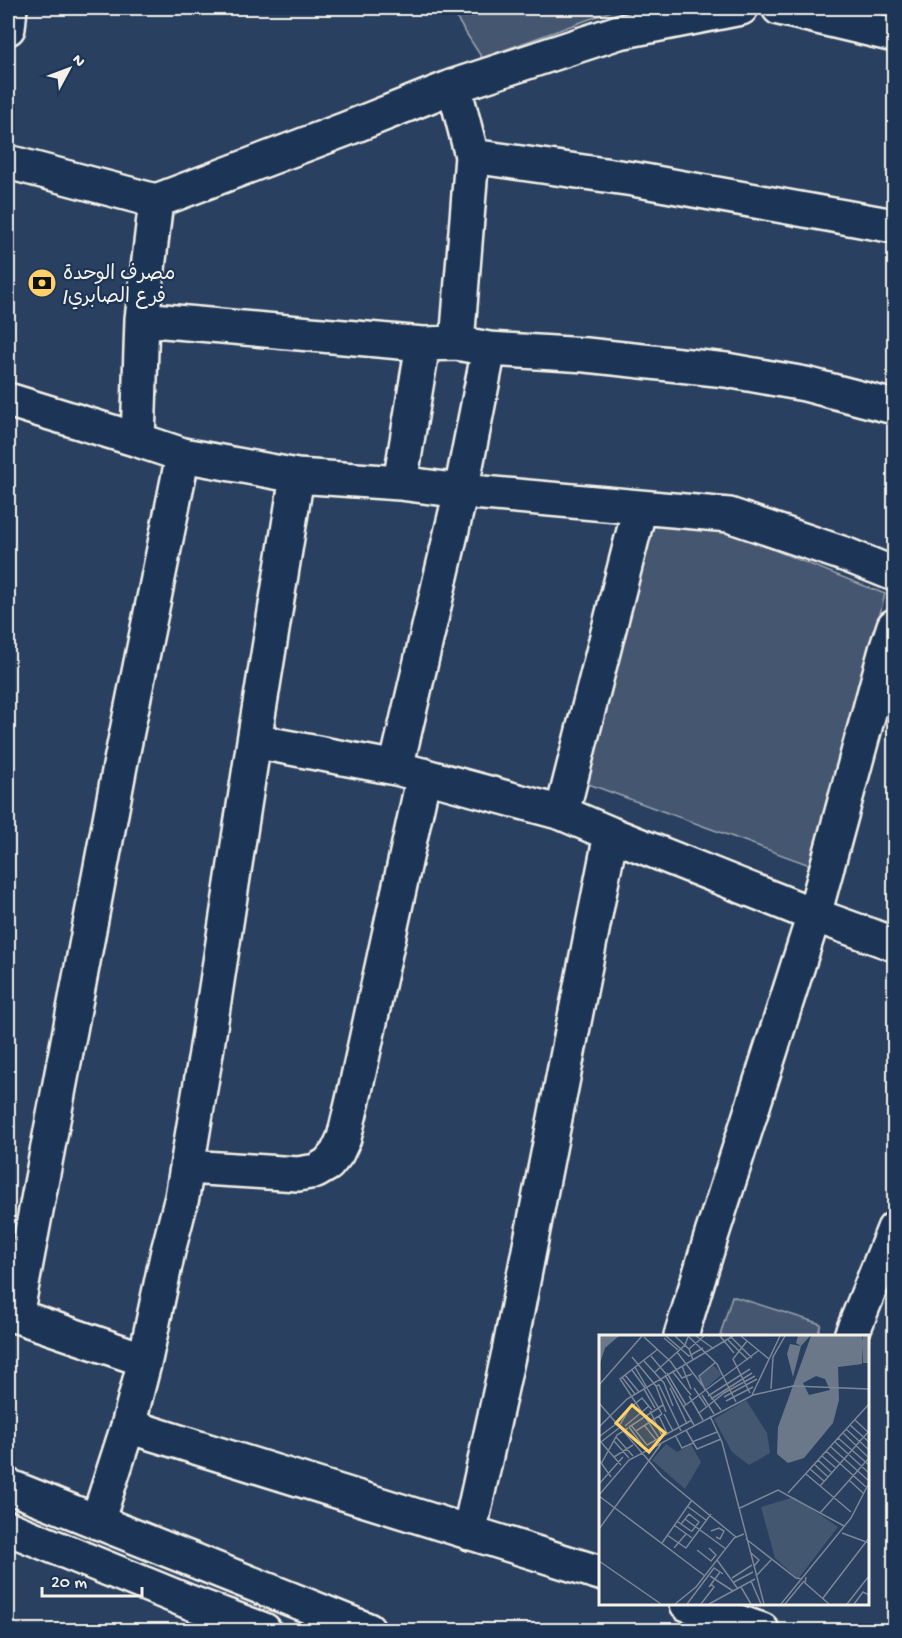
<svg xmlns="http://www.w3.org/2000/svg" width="902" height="1638" viewBox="0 0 902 1638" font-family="'Gochi Hand','Playpen Sans Arabic',sans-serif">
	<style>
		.green { fill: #445771; stroke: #9ca4ac; stroke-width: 1.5 }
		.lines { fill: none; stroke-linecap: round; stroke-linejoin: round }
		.minor-casing { stroke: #f4f1e8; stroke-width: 38 }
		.major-casing { stroke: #f4f1e8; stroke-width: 38 }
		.minor { stroke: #1d3557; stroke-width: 33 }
		.major { stroke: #1d3557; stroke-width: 33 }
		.labels { text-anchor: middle; stroke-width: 4.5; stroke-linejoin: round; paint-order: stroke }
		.poi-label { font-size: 20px; fill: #f4f1e8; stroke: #1d3557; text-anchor: start }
		.inset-road { fill: none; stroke: #7b8796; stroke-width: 1.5 }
		.view { fill: #ffd166; fill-opacity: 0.15; stroke: #ffd166; stroke-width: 3 }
		.inset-edge { fill: none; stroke: #f4f1e8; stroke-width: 3 }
	</style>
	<rect width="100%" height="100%" fill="#2a4060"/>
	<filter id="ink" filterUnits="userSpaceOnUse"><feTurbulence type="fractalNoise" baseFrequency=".0167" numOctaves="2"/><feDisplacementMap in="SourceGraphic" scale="12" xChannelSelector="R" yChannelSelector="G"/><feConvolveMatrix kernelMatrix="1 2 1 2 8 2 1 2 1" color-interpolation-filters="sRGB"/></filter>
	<g filter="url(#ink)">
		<path class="green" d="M450,8h170l-138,50z
			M649,518l82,15 154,61 -70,273 -232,-85z
			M732,1296l89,28 -4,12h-97z"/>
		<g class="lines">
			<g class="minor-casing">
				<path id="minor" d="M779,8l115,27
					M8,28l2,-20
					M454,86l18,70 -15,187
					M472,156l161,23 261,47
					M8,162l148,39 190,-72 108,-43 165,-54 122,-24
					M142,319l281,25 34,-1 32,6 97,6 140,15 79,14 89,23
					M8,400l130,40
					M183,455l114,21 103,7 61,8 268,24 118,40 47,19
					M400,483l23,-139
					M254,741l142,27 166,45 49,21 203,81 80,29
					M396,768l65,-277 28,-142
					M562,813l78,-306
					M187,1167l111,7 18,-3 12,-7 9,-11 7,-15 9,-38 71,-325
					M8,1313l137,47
					M16,1316l104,-550 63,-311 -45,-15 4,-121 14,-118
					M681,1336l31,-102 102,-319 72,-265 8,-24
					M851,1336l43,-107
					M128,1426l472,147
					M97,1522l31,-96 17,-66 23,-109 14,-54 24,-144 48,-312 43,-265
					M469,1533l40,-181 102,-518
					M687,1604l75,26"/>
			</g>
			<g class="major-casing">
				<path id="major" d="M8,1486l360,144
					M8,1528l181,74 75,28"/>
			</g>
			<use href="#minor" class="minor"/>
			<use href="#major" class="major"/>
		</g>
	</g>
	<defs>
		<g id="bank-disc" transform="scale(1.5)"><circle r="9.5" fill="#ffd166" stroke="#1d3557"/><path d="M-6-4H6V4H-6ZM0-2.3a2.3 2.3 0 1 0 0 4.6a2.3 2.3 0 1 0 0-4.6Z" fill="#111"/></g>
	</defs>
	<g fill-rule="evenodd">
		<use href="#bank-disc" x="42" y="283"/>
	</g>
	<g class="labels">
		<g class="poi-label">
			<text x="63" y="279">مصرف الوحدة<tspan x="63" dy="23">/فرع الصابري</tspan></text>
		</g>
	</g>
	<g transform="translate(599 1335)">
		<rect width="270" height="270" fill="#2a4060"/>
		<path d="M114,30l9,9 -17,15 -6,-13zM147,65l21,33 3,20 -21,12 -17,-13 -18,-33zM67,109l11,8 14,-7 10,17 -16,27 -33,-29zM195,162l44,30 -40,52 -23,-21 -14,-51z" fill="#445771"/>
		<path d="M0,1h20l-14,12 -6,18zM199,1h12l-9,10 -8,31 -6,-23 3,-10 11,2 -5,-3zM212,1h51v5l1,-5h6v27h-6l-1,-17v18l-24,3 1,33 -6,23 -29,35 -16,5 -11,-9 1,-27zM217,41l9,3 5,11 -21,5 -6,-12z" fill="#6a788a" fill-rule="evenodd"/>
		<path class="inset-road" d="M67,1l23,20 14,-8M76,1l14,13 4,11M89,1l29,28 19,38M97,1l18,13M121,1l14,17M131,1l22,22M142,1l28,23M45,2l27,25 11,16 10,-4M65,3l14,12M129,5l20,20M148,6l-14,18 17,34M59,14l-38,30 39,59M90,14l15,-13M78,17l44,58M52,21l15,18M33,22l24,29 10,26M45,26l20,22 9,23M83,31l9,23M36,32l27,47M33,35l13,18M73,36l19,24M56,37l30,-27 3,-8M68,38l19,32M26,40l14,17M66,40l29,50M23,42l13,17M0,50l43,-49M57,51l3,-1 22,46M71,53l17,36M95,53l12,18M45,54l11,19M172,54l2,-32 12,-21M106,55l-6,-14 17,-14M103,60l12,19M153,60l28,-59M90,61l14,24M109,61l42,-27M125,62l33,-18M112,64l41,-26M127,66l27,-14M0,68l63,73 74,61M84,72l75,-56M51,76l12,25M100,78l25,-20 31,-17M65,79l9,17M60,81l8,17M111,81l12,26 42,162M256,85l14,13M32,90l16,20M45,90l12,15M251,90l19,17M20,91l11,-18 12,-10 10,12M26,91l24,-20M0,92l28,-28 106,-63M30,92l34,-22M30,92l14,19M247,94l23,21M87,95l11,19 24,-10M37,96l26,-17M244,98l26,25M76,100l7,13 11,-5M1,101l16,-12M17,102l17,19M239,103l31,27M0,105l22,25M15,106l15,17M2,107l18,-14M93,107l25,-10M236,107l34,31M48,110l45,-25M232,112l38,34M227,116l40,36M223,121l14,12M15,122l19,-12M0,125l12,17M219,125l14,13M2,129l16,-29 11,-7M215,129l14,13M211,134l14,12M207,139l45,38M250,145l14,13M0,149l24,-27M221,151l49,-55M189,158l81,-89M0,160l30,-35 124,-65 40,-9 76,3M0,161l106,80M88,171l19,14M141,173l38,-18 66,36M221,178l49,-55M86,184l41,30M78,186l4,3 10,7h1l7,-9 -10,-8 -8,10M75,190l18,13M0,194l62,-85M112,196l8,-3 5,3 -4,8 -4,-2M243,198l27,10M68,200l19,13 25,-34M147,204l50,39 6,1M63,208l30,-43M75,213l12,-14M98,215l14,11 5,-6 -7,-7M152,218l8,7 -5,6M118,225l21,29M0,226l62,43M111,241l23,15M157,241l15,-16M207,242l-1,6 24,21M133,243l20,-13M152,246l10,23M135,247l19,-10M110,252l11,-15M142,252l10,17M224,263l46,-60M76,269l21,-17 38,-49 10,-4M88,269l27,-36 9,6M102,269l13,-17 -3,-3M110,269l46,-25M182,269l70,-86 18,-35M186,269l19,-23M248,269l22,-28M255,269l9,-12 6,3"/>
		<path class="view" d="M33,70l33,28 -16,19 -33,-29z"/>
		<rect width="270" height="270" class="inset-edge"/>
	</g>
	<rect width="902" height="1638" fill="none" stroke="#1d3557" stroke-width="30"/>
	<rect x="15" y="15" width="872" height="1608" fill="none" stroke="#f4f1e8" stroke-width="2" filter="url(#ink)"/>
	<g transform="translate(69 69) rotate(49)" stroke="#1d3557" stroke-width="4.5" paint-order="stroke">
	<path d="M0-4.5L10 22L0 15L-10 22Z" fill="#f4f1e8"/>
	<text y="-9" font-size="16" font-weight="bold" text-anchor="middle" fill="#f4f1e8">N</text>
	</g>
	<path d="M42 1587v9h100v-9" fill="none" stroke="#f4f1e8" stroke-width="3"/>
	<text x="51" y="1587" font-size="18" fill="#f4f1e8" stroke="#1d3557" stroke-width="4.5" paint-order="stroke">20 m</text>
</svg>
